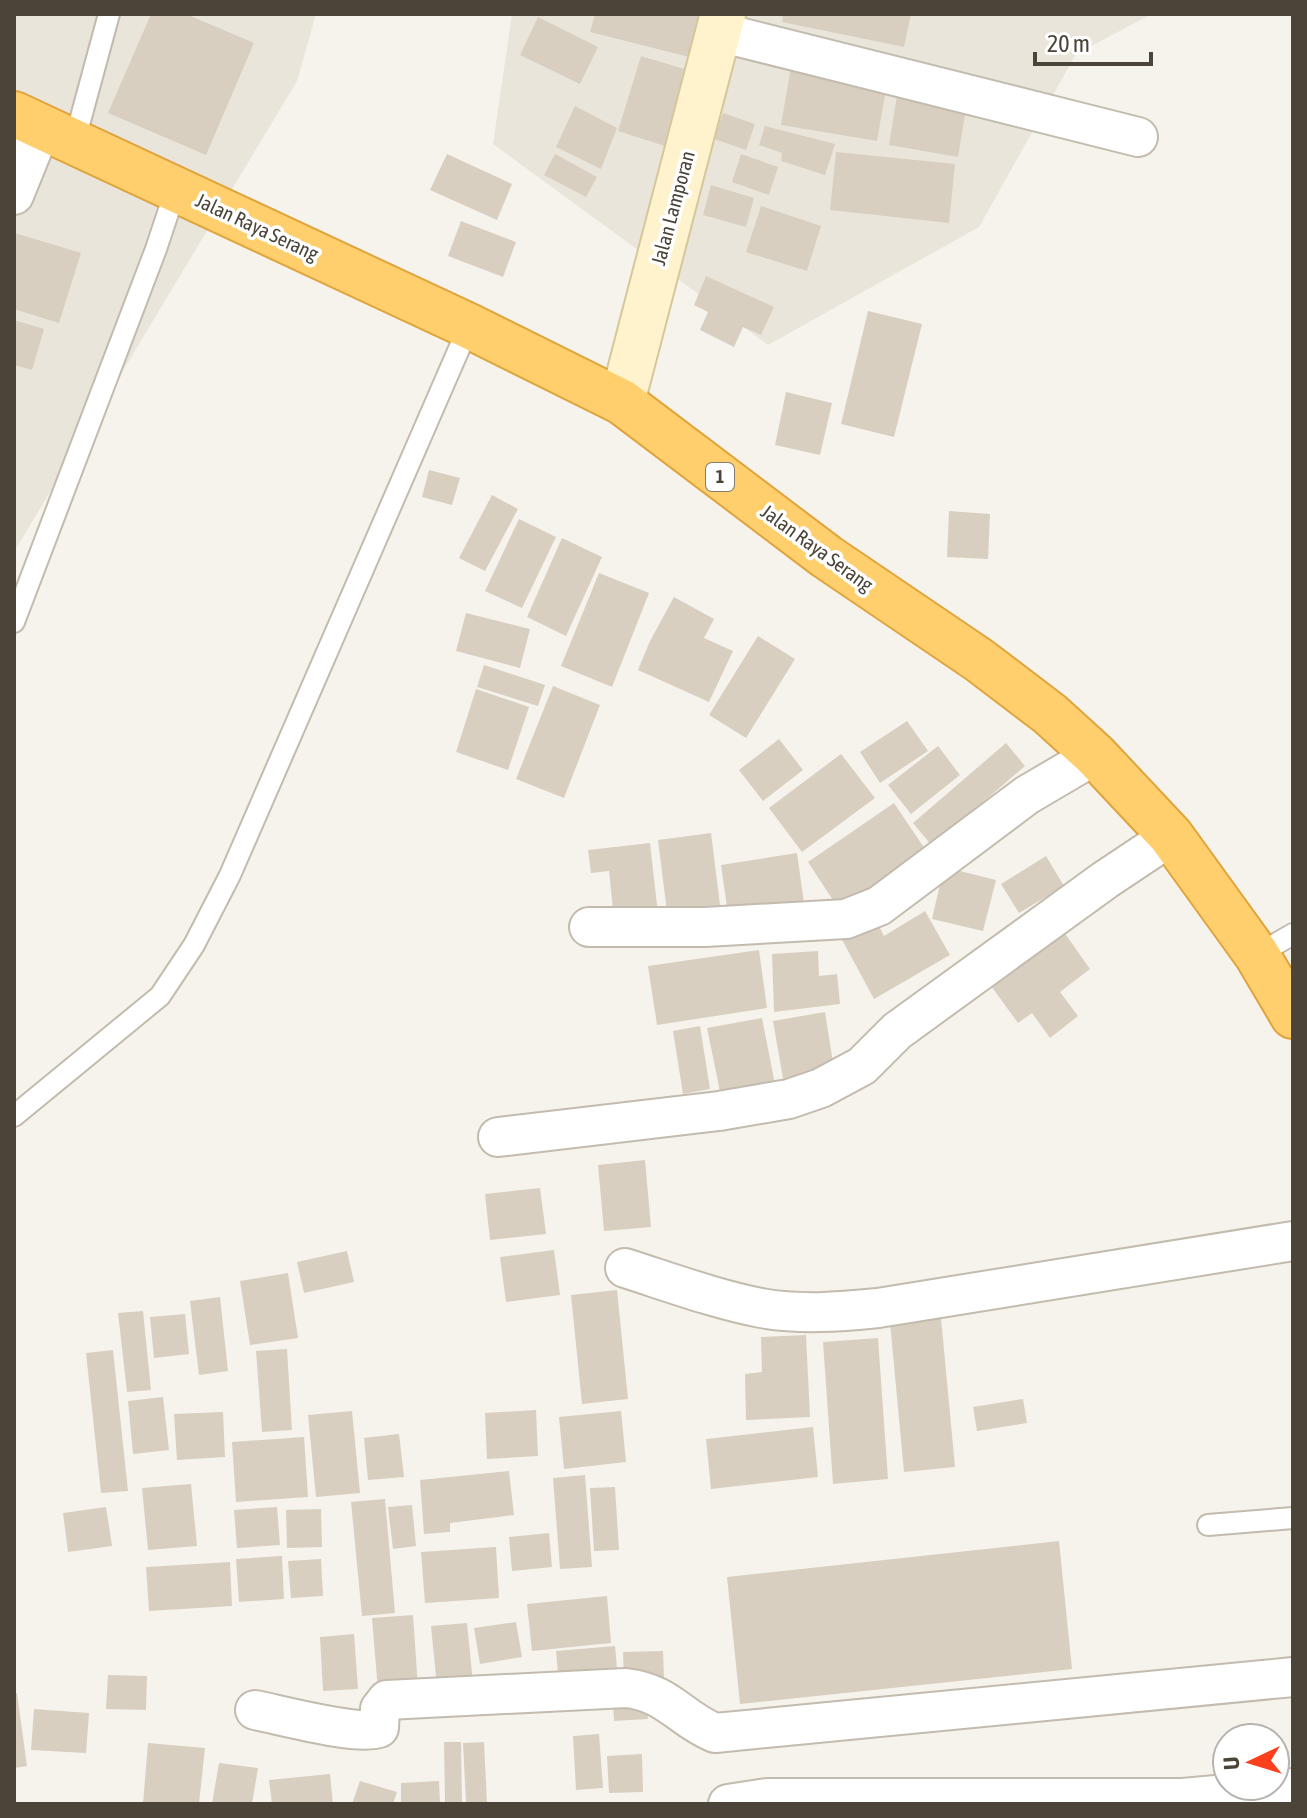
<svg xmlns="http://www.w3.org/2000/svg" width="1307" height="1818" viewBox="0 0 1307 1818" font-family="'Asap Condensed',sans-serif">
	<style>
		.residential { fill: #eae5da }
		.building { fill: #d8cfc1 }
		.lines { fill: none; stroke-linecap: round; stroke-linejoin: round }
		.lane-casing { stroke: #c2bbae; stroke-width: 24 }
		.street-casing { stroke: #c2bbae; stroke-width: 42 }
		.secondary-casing { stroke: #d6c79b; stroke-width: 48 }
		.highway-casing { stroke: #e0a43c; stroke-width: 48 }
		.lane { stroke: #fff; stroke-width: 20 }
		.street { stroke: #fff; stroke-width: 38 }
		.secondary { stroke: #fff3cd; stroke-width: 44 }
		.highway { stroke: #ffcf6e; stroke-width: 44 }
		.labels { text-anchor: middle; stroke-width: 7; stroke-linejoin: round; paint-order: stroke }
		.shield { fill: #fff; stroke: #817c74; stroke-width: 2 }
		.shield-label { font-size: 18px; font-weight: bold; fill: #4b4439 }
		.street-label { font-size: 20px; fill: #4b4439; stroke: #fff }
	</style>
	<rect width="100%" height="100%" fill="#f6f3ec"/>
	<path class="residential" d="M14,14h302l-19,67 -283,471z
		M512,14h640l-76,40 -97,173 -211,118 -275,-201z"/>
	<path class="building" d="M151,14h35l68,29 -48,112 -98,-42z
		M595,14h105l-11,43 -99,-25z
		M783,14h128l-7,33 -122,-25z
		M538,17l60,30 -18,37 -60,-29z
		M641,56l50,15 -23,76 -50,-16z
		M791,67l96,17 -10,57 -96,-16z
		M897,96l69,13 -8,48 -69,-12z
		M575,106l42,22 -16,41 -45,-22z
		M723,113l32,11 -9,26 -32,-11z
		M765,126l70,18 -10,31 -44,-14 1,-8 -23,-8z
		M836,152l119,12 -6,59 -119,-13z
		M447,154l65,30 -15,36 -67,-30z
		M555,154l42,23 -11,20 -42,-22z
		M741,154l37,13 -9,28 -37,-13z
		M711,185l43,13 -8,29 -43,-12z
		M761,206l60,20 -14,45 -61,-19z
		M461,221l55,21 -13,35 -55,-21z
		M15,233l66,20 -22,70 -45,-14z
		M706,276l68,31 -13,28 -18,-8 -9,20 -34,-17 8,-18 -14,-7z
		M868,311l54,13 -28,113 -53,-13z
		M14,320l30,9 -12,41 -18,-5z
		M786,392l46,11 -12,52 -45,-10z
		M429,470l31,8 -8,27 -30,-8z
		M492,495l26,14 -33,62 -26,-13z
		M949,511l41,3 -2,45 -41,-2z
		M519,519l37,18 -34,71 -37,-17z
		M562,538l40,19 -36,79 -39,-19z
		M599,573l50,20 -37,94 -51,-21z
		M674,597l40,22 -10,19 29,13 -24,51 -71,-32 12,-29z
		M466,613l64,16 -10,39 -64,-17z
		M758,636l37,23 -49,79 -37,-23z
		M484,665l61,20 -7,21 -61,-19z
		M553,686l47,19 -36,93 -48,-19z
		M476,689l53,18 -21,63 -52,-18z
		M907,721l21,30 -48,32 -20,-31z
		M779,739l24,31 -40,31 -24,-31z
		M1006,743l19,23 -93,80 -19,-23z
		M938,746l22,29 -49,39 -23,-29z
		M841,754l34,44 -73,54 -33,-44z
		M894,803l35,52 -87,59 -34,-52z
		M711,833l9,72 -53,7 -9,-72z
		M650,843l8,71 -44,5 -5,-48 -18,2 -3,-23z
		M797,853l7,50 -76,11 -7,-49z
		M1046,856l18,30 -45,27 -18,-29z
		M944,867l52,13 -13,51 -51,-12z
		M925,911l25,44 -76,44 -34,-63 35,-18 9,18z
		M1059,925l31,44 -30,23 18,24 -28,22 -18,-25 -14,10 -32,-44z
		M759,950l8,58 -110,17 -9,-59z
		M818,951l1,25 18,-2 3,30 -66,8 -2,-58z
		M825,1012l10,63 -51,9 -11,-63z
		M762,1018l15,77 -54,11 -16,-78z
		M700,1026l10,63 -27,5 -10,-63z
		M645,1160l6,67 -47,4 -6,-66z
		M540,1188l6,46 -56,6 -5,-46z
		M554,1250l6,45 -54,7 -6,-45z
		M347,1251l7,31 -50,11 -7,-31z
		M288,1273l10,65 -48,7 -10,-64z
		M617,1290l11,109 -46,5 -11,-109z
		M220,1297l8,74 -29,4 -9,-74z
		M940,1307l15,160 -51,5 -15,-160z
		M143,1311l8,79 -24,2 -9,-79z
		M185,1314l4,40 -35,4 -4,-41z
		M806,1335l4,82 -64,3 -1,-46 17,-2 -1,-35z
		M878,1338l10,141 -55,5 -10,-142z
		M287,1349l5,81 -30,2 -6,-81z
		M113,1350l15,141 -27,2 -15,-140z
		M163,1397l6,53 -36,4 -5,-53z
		M1023,1399l4,24 -50,8 -4,-24z
		M536,1410l2,46 -51,3 -2,-46z
		M352,1411l8,82 -44,4 -8,-82z
		M621,1411l5,51 -62,7 -5,-52z
		M223,1412l2,45 -48,3 -3,-46z
		M813,1427l5,50 -107,12 -5,-50z
		M399,1434l5,43 -36,3 -4,-42z
		M304,1437l4,60 -72,5 -4,-60z
		M509,1471l5,44 -64,8v9l-26,2 -4,-54z
		M585,1475l7,92 -32,2 -7,-91z
		M191,1484l6,62 -49,4 -6,-62z
		M615,1487l4,63 -25,1 -4,-63z
		M385,1499l10,114 -33,3 -11,-114z
		M412,1505l4,41 -23,3 -5,-42z
		M106,1507l6,39 -44,6 -5,-39z
		M277,1507l3,38 -43,3 -3,-38z
		M321,1509l1,38 -35,1 -1,-38z
		M549,1533l3,34 -40,4 -3,-34z
		M1059,1541l13,128 -332,35 -13,-127z
		M496,1547l3,51 -74,5 -4,-51z
		M282,1556l2,43 -45,3 -3,-43z
		M321,1559l2,37 -32,2 -3,-37z
		M230,1562l2,44 -83,5 -3,-44z
		M607,1596l4,47 -79,8 -5,-47z
		M413,1615l5,73 -40,3 -6,-73z
		M516,1622l6,35 -42,7 -6,-36z
		M467,1623l7,70 -36,4 -7,-71z
		M354,1634l4,55 -35,2 -3,-54z
		M615,1646l3,34 -59,5 -3,-34z
		M663,1651l1,27h-40l-1,-26z
		M108,1675l39,1 -1,34 -40,-1z
		M14,1693h3l10,73 -13,2z
		M646,1698l2,21 -34,2 -1,-21z
		M34,1709l55,4 -3,40 -55,-3z
		M599,1734l4,54 -27,2 -3,-54z
		M444,1742h17l1,62 -17,-1z
		M484,1742l3,61h-21l-3,-60z
		M148,1743l57,5 -6,56h-56z
		M642,1754l1,38 -34,1 -2,-37z
		M219,1763l39,5 -6,36h-40z
		M330,1774l3,30h-61l-3,-24z
		M360,1781l37,11 -4,12h-41z
		M439,1781l1,23h-39v-21z"/>
	<g class="lines">
		<g class="lane-casing">
			<path id="lane" d="M74,143l35,-129
				M14,622l142,-373 20,-60
				M1257,955l36,-21
				M14,1116l146,-120 34,-51 36,-70 239,-549
				M1208,1525l85,-7"/>
		</g>
		<g class="street-casing">
			<path id="street" d="M719,32l419,105
				M14,195l28,-69
				M589,927h116l141,-8 33,-13 148,-111 68,-40
				M498,1137l221,-26 70,-12 32,-11 41,-22 35,-35 208,-151 66,-44
				M625,1268c44,14 90,31 136,40 39,7 78,4 117,0l415,-67
				M255,1710c26,5 103,26 124,18l1,-19 7,-9 239,-12c43,5 53,30 89,45l578,-56
				M728,1804l39,-6h416l110,-10"/>
		</g>
		<g class="secondary-casing">
			<path id="secondary" d="M622,402l101,-388"/>
		</g>
		<g class="highway-casing">
			<path id="highway" d="M14,114l455,212 153,76 205,155 152,103 71,54 45,41 76,81 86,119 36,61"/>
		</g>
		<use href="#lane" class="lane"/>
		<use href="#street" class="street"/>
		<use href="#secondary" class="secondary"/>
		<use href="#highway" class="highway"/>
	</g>
	<g class="labels">
		<rect class="shield" x="706" y="463" width="28" height="28" rx="6"/>
		<g class="shield-label">
			<text x="720" y="483">1</text>
		</g>
		<g class="street-label">
			<text transform="translate(673 208) rotate(-75)" y="7">Jalan Lamporan</text>
			<text transform="translate(257 227) rotate(25)" y="7">Jalan Raya Serang</text>
			<text transform="translate(817 548) rotate(36)" y="7">Jalan Raya Serang</text>
		</g>
	</g>
	<rect width="1307" height="1818" fill="none" stroke="#4b4439" stroke-width="32"/>
	<g transform="translate(1251 1762) rotate(266)"><circle r="38" fill="#ffffff" stroke="#b7b4b0" stroke-width="2"/>
	<path d="M0-6L14 30L0 20L-14 30Z" fill="#fc3f1d"/>
	<text y="-12" font-size="22" font-weight="bold" text-anchor="middle" fill="#4b4439">U</text>
	</g>
	<path d="M1035 52v12h116v-12" fill="none" stroke="#4b4439" stroke-width="4"/>
	<text x="1047" y="52" font-size="24" fill="#4b4439" stroke="#ffffff" stroke-width="6" paint-order="stroke">20 m</text>
</svg>
